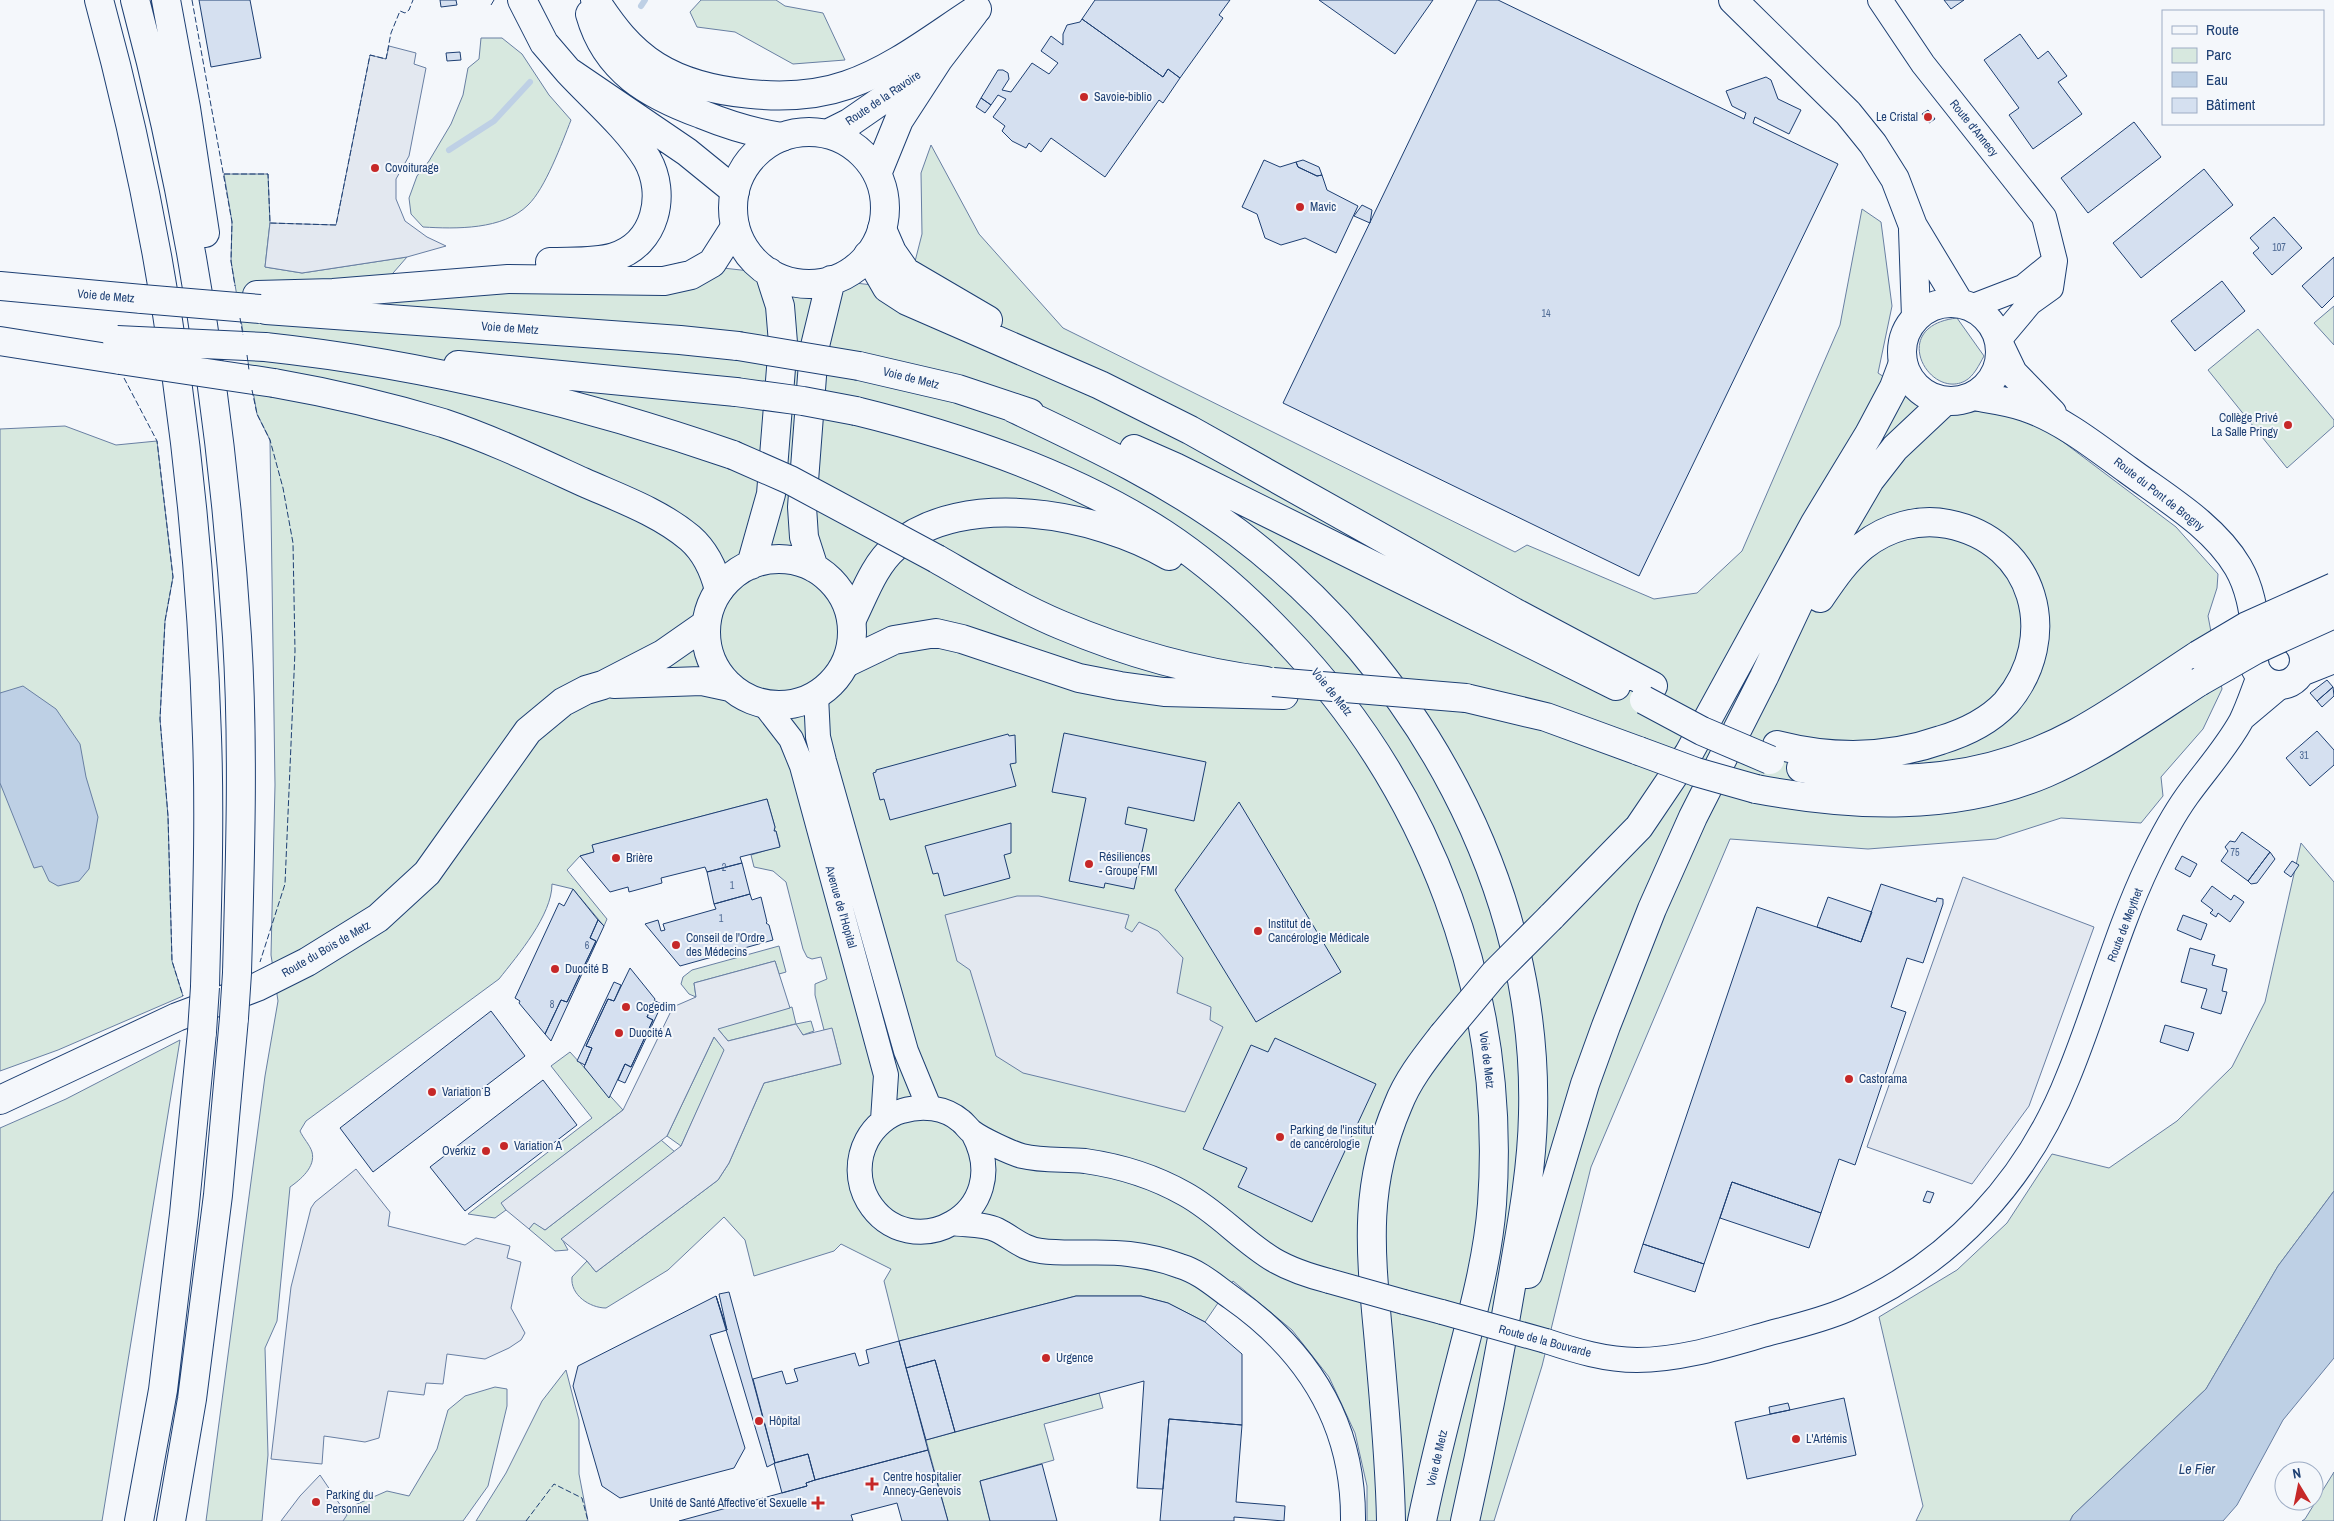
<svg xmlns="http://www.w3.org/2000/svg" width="2334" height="1521" viewBox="0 0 2334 1521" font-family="'Archivo Narrow',sans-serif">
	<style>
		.green { fill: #d7e8df; stroke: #687fa3 }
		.parking { fill: #e3e8f0; stroke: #687fa3 }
		.water { fill: #bed0e5; stroke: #687fa3 }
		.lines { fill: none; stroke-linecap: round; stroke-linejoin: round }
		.stream { stroke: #bed0e5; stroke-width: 6 }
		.building { fill: #d5e0f0; stroke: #1d3f73 }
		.minor-casing { stroke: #1d3f73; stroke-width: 26 }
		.major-casing { stroke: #1d3f73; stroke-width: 30 }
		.highway-casing { stroke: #1d3f73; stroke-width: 30 }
		.minor { stroke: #f4f7fb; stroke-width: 24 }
		.major { stroke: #f4f7fb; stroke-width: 28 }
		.highway { stroke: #f4f7fb; stroke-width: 28 }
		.minor-bridge-casing { stroke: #1d3f73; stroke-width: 26; stroke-linecap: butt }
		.highway-bridge-casing { stroke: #1d3f73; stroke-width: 30; stroke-linecap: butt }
		.minor-bridge { stroke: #f4f7fb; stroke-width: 24 }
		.highway-bridge { stroke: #f4f7fb; stroke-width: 28 }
		.fence { stroke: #1d3f73; stroke-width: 1; stroke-dasharray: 6 2.5; stroke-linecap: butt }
		.poi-dot { fill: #c62828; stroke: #f4f7fb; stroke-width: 2 }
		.labels { text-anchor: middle; stroke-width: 4; stroke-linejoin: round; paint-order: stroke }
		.number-label { font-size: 10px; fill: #4b6792 }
		.poi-label { font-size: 12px; fill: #1d3f73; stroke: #f4f7fb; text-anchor: start }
		.street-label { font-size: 12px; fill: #1d3f73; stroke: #f4f7fb }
		.water-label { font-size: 14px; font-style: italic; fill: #1d3f73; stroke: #f4f7fb }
	</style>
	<rect width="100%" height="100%" fill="#f4f7fb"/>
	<path class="green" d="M701,0h75l9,6 38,7 22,47 -52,4 -58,-32 -38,-5 -7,-15z
		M481,38h21l20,16 27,41 22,25c-9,23 -26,69 -43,85 -25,25 -72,24 -105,22l-12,-13 -2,-16 8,-22 12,-15 22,-37 12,-29 5,-27 11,-9z
		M931,145l48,89 84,94 452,224 12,-7 127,54 43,-6 45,-42 98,-226 22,-116 19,13 11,84 -14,67 65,43 36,-5 30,-1 45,25 122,92 42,47 -1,14 -9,28 14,73 -19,40 -42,48 2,19 -22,27 -80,-5 -65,21 -128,10 -138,-10 -139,328 -49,199 -48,155h-127v-35l-12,-53 -26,-56 -37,-47 -59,-49 -28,41 -37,-19 -27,-7h-65l-177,45 -15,-60 7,-12 -50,-25 -7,7 -80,25 -9,-36 -21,-23 -56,53 -62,38c-16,0 -36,-13 -34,-31l15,-16 9,11 122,-92 11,-17 35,-80 77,-19 -9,-35 -8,1 -9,-35v-11l12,-5 -6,-22 -9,2 -5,-2 -4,-8 -17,-67 -13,-11 -19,-4 -3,-12 29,-9 -4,-15h-2l1,-4 -8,-28 -174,46 1,7 -14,4 -13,14 40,49 -3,7 -31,-37 -21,-5c0,31 -34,71 -53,95l-193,142 -6,10c3,7 10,14 12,21 4,15 -12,28 -22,35l-13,134 -12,27 3,107 -6,66h-56l59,-445 13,-75 -7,-46 4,-170 -5,-345 -13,-26 -3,-17 -23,-136 1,-39 -8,-48h44l2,48 -5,45 37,6 105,-16 -27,31 281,-20 18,-5 229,26 14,-55 -1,-61z
		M2334,306v39l-20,-22z
		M1957,318l27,38c-5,9 -10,20 -19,25 -36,19 -78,-55 -8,-63z
		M2258,329l76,91v6l-47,42 -79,-98z
		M65,426l51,19 41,-4 16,136 -8,44 -5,98 8,97 4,145 11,35 -125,54 -58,21v-642z
		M2301,843l33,39v309l-56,75 -72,123 -133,126 -3,6h-154l7,-15 -44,-189 78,-47 50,-47 45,-69 57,14 68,-47 55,-54 33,-65z
		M779,946l7,26 -7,2 -4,-13 -81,22 2,14 -7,-3 -8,-10 2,-7 9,-7z
		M792,1007l4,17 15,-3 3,10 -11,4 -8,-11 -67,17 -11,-13z
		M714,1037l11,13 -44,96 -14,-10z
		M180,1040l-78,481h-102v-393l66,-29z
		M570,1052l53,58 -121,93 4,7 -11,8 -27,-4 124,-96 -41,-52z
		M661,1140l14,12 -113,87 6,11 -13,1 -26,-22 5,-7 11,8z
		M566,1370l13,50v54l9,47h-112l30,-48 36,-72z
		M495,1387l12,2v17l-19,80 -25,35h-127l12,-13 39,-17 22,5 28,-47 11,-39 17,-14z
		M1099,1393l4,15 -59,16 10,36 -74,21 10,40h-42l-22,-81z
		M2334,1472v49h-32l3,-2z"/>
	<path class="parking" d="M389,46l27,7 -2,11 12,4 -17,88 -13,23v20l9,22 22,16 19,9 -39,11 -105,16 -37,-6 5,-44 66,2 34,-170 16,4z
		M1963,877l131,50 -65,179 -57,78 -105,-37z
		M1017,896h22l90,19 -4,13 7,4 7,-10 19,9 25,27 -6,35 34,14 -1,13 13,7 -38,85 -162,-39 -27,-17 -26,-86 -13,-9 -12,-46z
		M775,961l15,47 -72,21 10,12 68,-17 7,11 29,-7 9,36 -77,19 -35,80 -11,17 -122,92 -9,-11 -26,-22 120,-93 43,-96 -10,-13 -47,99 -122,94 -11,-7 -5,6 -23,-19 -5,-7 122,-93 50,-103 23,-10 -2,-14z
		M356,1169l34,43 -2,14 77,19 11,-7 34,8 -3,12 14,4 -10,46 14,25 -4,7 -12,8 -24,11 -38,-5 -4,30 -17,-1 -2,12 -36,-4 -9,47 -14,4 -41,-6 -2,28 -51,-5 20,-172 20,-79 4,-6z
		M320,1475l27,40 -4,6h-62l19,-25z"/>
	<path class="water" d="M23,686l33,23 24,35 6,33 12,40 -9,52 -10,12 -21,5 -9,-5 -7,-15 -8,2 -34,-85v-90z
		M2334,1191v167l-51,62 -46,85 -14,16h-153l3,-6 133,-126 72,-123z"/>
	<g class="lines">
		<path class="stream" d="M641,6l4,-6
			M449,150l45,-29 36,-39"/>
	</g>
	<path class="building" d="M199,0h51l11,58 -50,9z
		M440,0h16l1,5 -16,2z
		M1095,0h135l-11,15 4,3 -43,60 -12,-9 -5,8 -81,-58z
		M1319,0h114l-38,54z
		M1477,0h21l246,119 2,-6 -14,-7 -6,-15 40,-14 5,3 7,19 23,11 -12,24 -34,-17 -2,6 85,41 -199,412 -356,-173z
		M1944,0h20l-13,9z
		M1082,19l81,58 5,-8 12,9 -17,25 -4,-3 -54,77 -54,-39 -10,14 -12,-9 -3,5 -14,-7 -10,-10 3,-5 -12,-9 13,-18 -8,-4 -7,10 -10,-7 17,-28h5l5,3 1,6 -7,11 9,2 21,-29 17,11 9,-11 -17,-12 10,-15 12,9v-11l4,-9 13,-3z
		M2020,34l18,25 10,-8 19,25 -9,6 24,32 -49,35 -24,-34 10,-7 -35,-48z
		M460,52l1,8 -14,1 -1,-8z
		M981,98l10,7 -6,8 -9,-6z
		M1928,110l7,9 -6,4 -7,-9z
		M2134,122l27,35 -73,56 -27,-35z
		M1264,160l16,7 16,-5 2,5 19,9 5,-1 5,15 31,16 -22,47 -31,-15 -24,7 -16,-7 -8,-24 -15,-7z
		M1303,160l16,7 3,8 -5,1 -19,-9 -2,-5z
		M2204,169l29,36 -92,73 -28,-35z
		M1362,205l10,5 -2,13 -16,-7z
		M2274,217l28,31 -30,27 -19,-22 6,-5 -9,-10z
		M2334,257v39l-12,12 -20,-22z
		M2222,281l23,30 -50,40 -24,-30z
		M2327,680l6,7 -16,14 -7,-8z
		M2333,687l1,9 -12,11 -5,-6z
		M2317,731l17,19v15l-24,21 -24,-28z
		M1064,733l142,29 -12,59 -66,-14 -3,17 22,5 -13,60 -29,-6 -1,5 -35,-7 17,-83 -34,-6z
		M1008,734l1,2 6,-1 1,28 -6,1 6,22 -126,34 -6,-21 -4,1 -7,-27 3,-1v-2z
		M767,799l8,28 -1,4h2l4,16 -40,10 2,6 -35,9 -2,-5 -44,11 1,5 -33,9 -1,-5 -18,5 -30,-36 14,-4 -2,-7z
		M1239,802l102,170 -85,50 -81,-132z
		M1011,823v30l-7,2 6,23 -66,18 -6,-23 -5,1 -8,-28z
		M2242,832l28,20 -22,29 -27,-20 7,-10 -3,-4 5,-6 5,1z
		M2270,852l5,7 -18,24 -6,1 -3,-3z
		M2182,856l15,8 -7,13 -15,-8z
		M2292,861l7,4 -8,12 -7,-5z
		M742,863l8,31 -36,10 -7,-32z
		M1881,884l55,18 1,-4 6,1v5l-20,59 -16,-5 -16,49 15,5 -51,153 -16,-6 -18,54 -89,-31 -28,82 -61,-20 114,-337 104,35z
		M2212,886l19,14 3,-5 10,7 -14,20 -12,-9 -2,4 -6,-4 3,-3 -12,-9z
		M573,889l25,31 -8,18 6,3 -29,61 -6,-2 -16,34 -26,-31 1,-2 -5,-3 44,-95 5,3z
		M750,894l2,6 9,-3 6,25 -1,1 3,2 4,15 -93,26 -35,-42 13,-4 3,11 4,-1 -2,-6 53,-15 -2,-5z
		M1828,897l44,15 -11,30 -44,-15z
		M2183,915l24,9 -6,16 -24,-10z
		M598,920l6,6 -53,115 -6,-7 16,-34 6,2 29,-61 -6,-3z
		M2190,948l25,7 -3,10 15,4 -5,22 5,1 -6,22 -20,-6 6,-19 -26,-7z
		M630,968l25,31 -8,18 6,3 -22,47 -6,-3 -16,34 -25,-31 8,-19 -6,-2 22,-47 6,2z
		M614,982l7,3 -7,16 -6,-2 -22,47 6,2 -7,17 -8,-4z
		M655,1001l7,3 -37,79 -7,-3 7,-16 6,3 22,-47 -6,-3z
		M491,1011l34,45 -152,116 -33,-44z
		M2165,1025l29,8 -6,18 -28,-9z
		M1275,1038l101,46 -64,138 -74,-35 9,-19 -44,-19 48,-104 17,7z
		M543,1080l34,45 -112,86 -35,-44z
		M1732,1182l89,31 -12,35 -89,-30z
		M1927,1191l7,2 -4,10 -7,-2z
		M1643,1244l61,20 -9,28 -61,-20z
		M729,1292l46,171 -8,4 -51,-171 11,34 -8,-36z
		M716,1296l11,34 -17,5 35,113 -11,20 -114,30 -18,-12 -29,-100 5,-20z
		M1076,1296h65l27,7 37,19 37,32v71l-73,-6 -6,70 -26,-1 7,-107 -189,51 -20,-72 -29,8 -7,-27z
		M899,1341l29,109 -113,30 -7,-26 -33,9 -22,-84 29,-8 4,13 5,-1 7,-2 -4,-12 61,-16 4,13 6,-2 4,-1 -3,-13z
		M935,1360l20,72 -29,8 -20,-72z
		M1844,1398l12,57 -109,24 -12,-57z
		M1788,1403l2,7 -20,4 -1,-7z
		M1169,1419l73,6 -6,77 49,4 -1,15 -50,-4v4h-74z
		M928,1450l20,71h-46l-5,-18 -46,12 2,6h-174l128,-35 -1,-3 9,-3z
		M808,1454l7,26 -9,3 1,3 -25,7 -8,-30z
		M1042,1464l15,57h-67l-10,-40z"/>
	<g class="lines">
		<g class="minor-casing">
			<path id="minor" d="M1880,0l43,64 121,153 11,44 -4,27 -21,15 -31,37
				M1971,307l52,-20 32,-26
				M816,696l2,41 6,24 82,290 23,56
				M764,704l27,35 11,27 84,309 -3,45
				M2244,717l38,-32
				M973,1133c44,81 -64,136 -105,68 -11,-19 -11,-42 -1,-61 7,-13 20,-25 35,-29 20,-6 43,-4 59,10 4,3 7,8 11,11 9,7 39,21 50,24 20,5 42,3 63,5 35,5 70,16 100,33 33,18 57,47 89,66 17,10 36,16 55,21
				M952,1223c14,2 33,1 45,7 16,8 26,19 44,21 29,4 59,-1 88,3 17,2 35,6 51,12 20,6 35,20 52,32 77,54 122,126 121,223
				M1404,1302l38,10
				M1546,1341c30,10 60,19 91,19 45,0 90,-15 133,-27 27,-7 53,-13 78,-24 103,-46 179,-128 220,-232 29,-70 48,-145 81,-214 11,-23 23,-46 38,-67 18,-25 39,-48 54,-75 7,-14 12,-30 18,-45"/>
		</g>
		<g class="major-casing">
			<path id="major" d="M1733,0l115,113 25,31 22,35 18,47 47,78
				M733 208a76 76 0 1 1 152 0a76 76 0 1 1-152 0Z
				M827,134l22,-11 75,-52
				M877,174l22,-54 39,-60 36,-47
				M1913,230l3,87
				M1902 352a49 49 0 1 1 98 0a49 49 0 1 1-98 0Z
				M2001,348l12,25 39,40
				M1973,396c17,3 35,5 52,11 38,13 71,40 103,63 38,28 86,56 110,97 14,24 16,51 20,77
				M706 632a73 73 0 1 1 146 0a73 73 0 1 1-146 0Z
				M751,565l20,-71 12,-151 -3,-37 -11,-34
				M814,568l-10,-31 -2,-30 12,-157 17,-70
				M2254 660a25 25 0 1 1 50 0a25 25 0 1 1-50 0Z
				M2298,642l36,-2
				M2301,672l33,-13
				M614,684l88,-3 28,6
				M0,1100l177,-83 80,-30 50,-25 71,-44 49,-45 101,-142 35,-29 23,-12 17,-5 60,-31 43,-30"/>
		</g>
		<g class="highway-casing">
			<path id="highway" d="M99,0c66,240 100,488 108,737 3,83 0,167 -2,250
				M135,0c56,209 88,422 102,637 7,112 3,224 0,336
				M166,0l20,108 19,125
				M522,0l22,43 24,28 119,81 48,39
				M595,0c17,26 34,49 61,66 48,30 137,38 191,19 47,-16 88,-49 130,-76
				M590,14c16,57 59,81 111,100 27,11 52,19 81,23
				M882,229l10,23 14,20 82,48
				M868,255l19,33 20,13 193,84 90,45 324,182 139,74
				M550,262c20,-1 45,1 64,-5 42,-13 53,-63 33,-98 -20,-32 -53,-60 -79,-88
				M0,286l142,13
				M257,295l76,-2 175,-14 156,2 27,-6 21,-12 23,-36
				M266,310l414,30 58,6
				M0,341l120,19
				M265,347c159,17 317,56 468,108
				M458,365l278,27
				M859,366l99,23 72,24
				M274,383c57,10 113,23 169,40 48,16 94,38 140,59 36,16 76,30 107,56 16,14 24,32 29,52
				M1013,408c78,37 155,73 225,125 179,135 301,354 295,581 -1,52 -10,103 -19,155 -14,85 -30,168 -49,252
				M856,411c106,26 216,63 308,123 44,29 84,65 120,103 146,152 223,356 208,567 -4,53 -18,104 -31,155 -14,54 -28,108 -39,162
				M1134,449l41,18 441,219
				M937,559c40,23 81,48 124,66 66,28 134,47 205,56
				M852,619c12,-24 22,-54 43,-72 68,-59 203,-33 274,9
				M846,663l48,-23 42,-7 26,6 117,39 41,8 44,6 120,3
				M1466,698l80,19 93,34
				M1777,745c55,14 110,14 164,-5 23,-7 48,-19 65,-37 56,-66 29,-162 -58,-179 -29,-6 -61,3 -85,22 -18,15 -30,33 -43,52
				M1801,768c93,22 190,11 275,-35 42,-23 82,-52 122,-78
				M1756,789c96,18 198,23 290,-16 55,-24 104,-59 153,-91
				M1551,917l88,-90 50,-74 126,-230 54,-89 25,-47 9,-24
				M1528,1274l57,-190 21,-58 46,-117 41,-92 71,-140 38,-81 68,-116 25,-32 50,-47
				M139,1521l24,-131 21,-176 18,-182
				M171,1521l21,-122 26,-204 16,-177
				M1391,1521c-1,-59 -7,-119 -12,-178 -8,-88 -17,-154 19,-238 10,-26 28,-48 45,-70"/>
		</g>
		<use href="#minor" class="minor"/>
		<use href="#major" class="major"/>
		<use href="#highway" class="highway"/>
		<g class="minor-bridge-casing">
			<path id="minor-bridge" d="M1329,1281l75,21
				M1442,1312l104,29"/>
		</g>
		<g class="highway-bridge-casing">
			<path id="highway-bridge" d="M142,299l118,10
				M117,340l148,7
				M738,346l121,20
				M120,360l154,23
				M736,392l67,9 53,10
				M733,455l57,25 147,79
				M2198,655l49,-29 87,-39
				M1273,682l193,16
				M2199,682l56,-32 79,-36
				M1644,700l58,31 68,29
				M1639,751l57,21 60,17
				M234,1018l3,-45
				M202,1032l3,-45
				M1443,1035l51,-61 57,-57"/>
		</g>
		<use href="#minor-bridge" class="minor-bridge"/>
		<use href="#highway-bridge" class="highway-bridge"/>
		<path class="fence" d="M192,0l40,222 -1,39 4,25
			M491,5l3,-5
			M224,174h44l2,49 66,2 34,-170 16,4 5,-26 9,-22 5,2 4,-3 4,-10
			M240,318l3,17
			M247,355l2,15
			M124,378l33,63 16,136 -8,44 -5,98 8,97 4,145 11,35
			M252,390l5,24 13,26 13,48 10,55 2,108 -10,233 -25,78
			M526,1521l28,-37 28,14 6,23"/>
	</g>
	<g class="poi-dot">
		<circle cx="1084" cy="97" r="5"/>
		<circle cx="1928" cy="117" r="5"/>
		<circle cx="375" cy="168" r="5"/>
		<circle cx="1300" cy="207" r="5"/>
		<circle cx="2288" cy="425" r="5"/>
		<circle cx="616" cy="858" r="5"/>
		<circle cx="1089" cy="864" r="5"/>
		<circle cx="1258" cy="931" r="5"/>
		<circle cx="676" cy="945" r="5"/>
		<circle cx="555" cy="969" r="5"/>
		<circle cx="626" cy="1007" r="5"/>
		<circle cx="619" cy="1033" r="5"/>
		<circle cx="1849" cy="1079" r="5"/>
		<circle cx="432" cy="1092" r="5"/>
		<circle cx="1280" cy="1137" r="5"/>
		<circle cx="504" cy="1146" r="5"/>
		<circle cx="486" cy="1151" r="5"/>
		<circle cx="1046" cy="1358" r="5"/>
		<circle cx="759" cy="1421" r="5"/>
		<circle cx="1796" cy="1439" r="5"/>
		<path d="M869.5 1476.5h5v5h5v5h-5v5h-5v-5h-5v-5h5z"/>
		<circle cx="316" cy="1502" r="5"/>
		<path d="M815.5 1495.5h5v5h5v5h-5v5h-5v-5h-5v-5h5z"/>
	</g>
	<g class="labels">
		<g class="number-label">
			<text x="2279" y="251">107</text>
			<text x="1546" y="317">14</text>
			<text x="2304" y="759">31</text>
			<text x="2235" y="856">75</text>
			<text x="724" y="871">2</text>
			<text x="732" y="889">1</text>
			<text x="721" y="922">1</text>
			<text x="587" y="949">6</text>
			<text x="552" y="1008">8</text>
		</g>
		<g class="poi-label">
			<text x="1094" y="101">Savoie-biblio</text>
			<text x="1918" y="121" text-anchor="end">Le Cristal</text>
			<text x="385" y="172">Covoiturage</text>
			<text x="1310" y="211">Mavic</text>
			<text x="2278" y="422" text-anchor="end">Collège Privé<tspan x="2278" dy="14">La Salle Pringy</tspan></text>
			<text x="1099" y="861">Résiliences<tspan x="1099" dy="14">- Groupe FMI</tspan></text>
			<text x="626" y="862">Brière</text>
			<text x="1268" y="928">Institut de<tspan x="1268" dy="14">Cancérologie Médicale</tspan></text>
			<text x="686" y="942">Conseil de l'Ordre<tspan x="686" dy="14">des Médecins</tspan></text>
			<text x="565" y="973">Duocité B</text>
			<text x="636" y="1011">Cogedim</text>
			<text x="629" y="1037">Duocité A</text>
			<text x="1859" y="1083">Castorama</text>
			<text x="442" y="1096">Variation B</text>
			<text x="1290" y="1134">Parking de l'institut<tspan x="1290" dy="14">de cancérologie</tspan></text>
			<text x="514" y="1150">Variation A</text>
			<text x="476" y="1155" text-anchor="end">Overkiz</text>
			<text x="1056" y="1362">Urgence</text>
			<text x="769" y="1425">Hôpital</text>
			<text x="1806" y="1443">L'Artémis</text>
			<text x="883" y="1481">Centre hospitalier<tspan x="883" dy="14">Annecy-Genevois</tspan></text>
			<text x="326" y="1499">Parking du<tspan x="326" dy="14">Personnel</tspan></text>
			<text x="807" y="1507" text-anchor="end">Unité de Santé Affective et Sexuelle</text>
		</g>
		<g class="street-label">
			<text transform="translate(883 98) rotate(-34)" y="4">Route de la Ravoire</text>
			<text transform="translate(1974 128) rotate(51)" y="4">Route d'Annecy</text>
			<text transform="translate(106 296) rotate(5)" y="4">Voie de Metz</text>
			<text transform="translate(510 328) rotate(4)" y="4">Voie de Metz</text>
			<text transform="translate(911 378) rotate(14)" y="4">Voie de Metz</text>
			<text transform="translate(2159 494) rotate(38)" y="4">Route du Pont de Brogny</text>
			<text transform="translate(1332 692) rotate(51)" y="4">Voie de Metz</text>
			<text transform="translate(841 907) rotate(74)" y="4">Avenue de l'Hopital</text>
			<text transform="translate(2125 925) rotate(-69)" y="4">Route de Meythet</text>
			<text transform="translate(326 949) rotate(-30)" y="4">Route du Bois de Metz</text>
			<text transform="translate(1487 1060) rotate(83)" y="4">Voie de Metz</text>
			<text transform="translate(1545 1341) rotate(15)" y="4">Route de la Bouvarde</text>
			<text transform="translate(1437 1458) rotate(-77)" y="4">Voie de Metz</text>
		</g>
		<g class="water-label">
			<text x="2197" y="1474">Le Fier</text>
		</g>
	</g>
	<rect x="2162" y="10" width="162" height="115" fill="#f4f7fb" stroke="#9eadc5"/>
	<rect x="2172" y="26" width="25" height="8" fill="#f4f7fb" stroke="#9eadc5"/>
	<text x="2206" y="35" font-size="15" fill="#1d3f73">Route</text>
	<rect x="2172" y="48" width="25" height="15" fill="#d7e8df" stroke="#9eadc5"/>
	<text x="2206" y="60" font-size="15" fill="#1d3f73">Parc</text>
	<rect x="2172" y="72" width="25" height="15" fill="#bed0e5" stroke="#9eadc5"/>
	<text x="2206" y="85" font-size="15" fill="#1d3f73">Eau</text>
	<rect x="2172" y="98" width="25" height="15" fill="#d5e0f0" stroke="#9eadc5"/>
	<text x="2206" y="110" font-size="15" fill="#1d3f73">Bâtiment</text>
	<g transform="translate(2299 1486) rotate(350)"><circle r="24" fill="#f4f7fb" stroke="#9eadc5"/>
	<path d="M0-4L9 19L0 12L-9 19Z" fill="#c62828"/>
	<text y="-8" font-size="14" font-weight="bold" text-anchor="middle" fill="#1d3f73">N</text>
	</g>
</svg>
